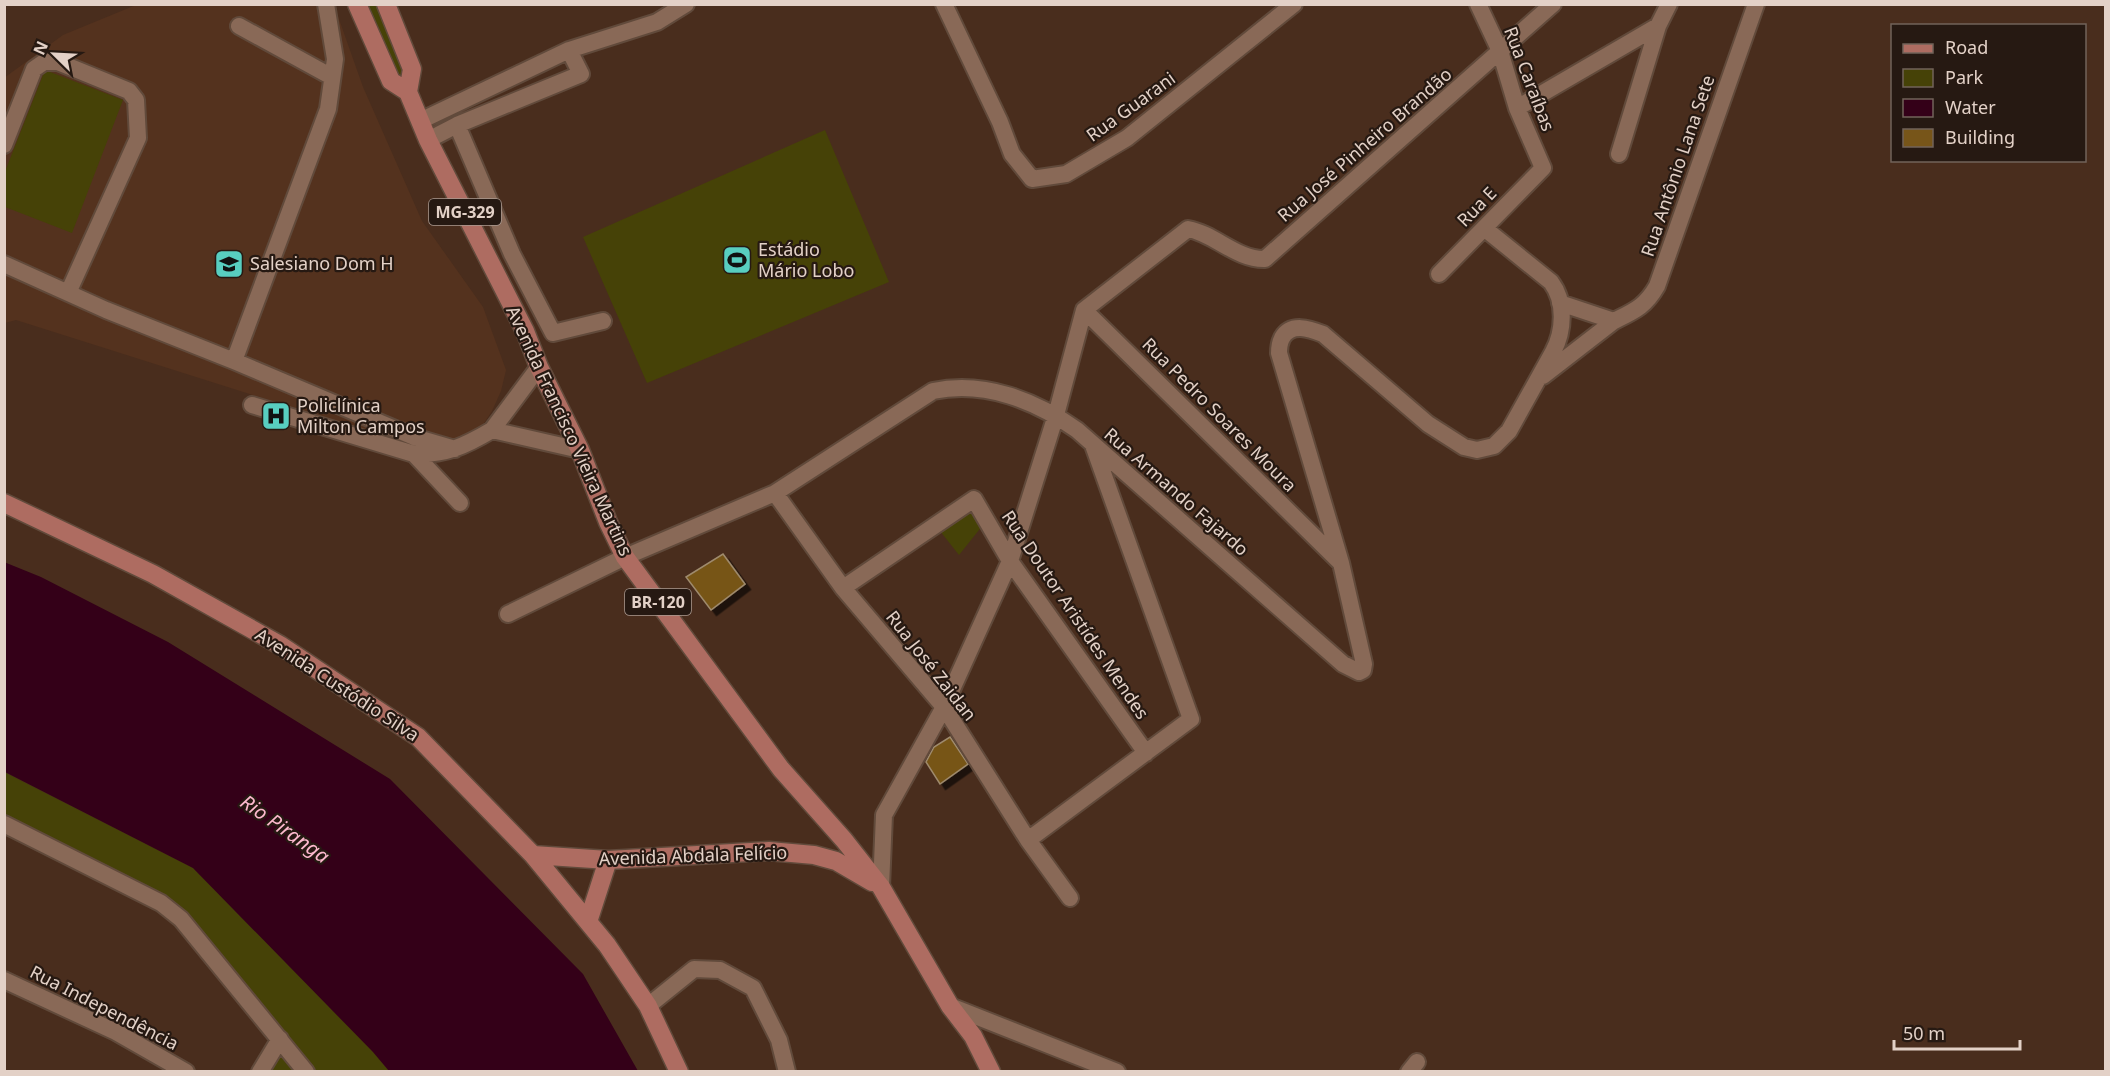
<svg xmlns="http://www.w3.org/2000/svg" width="2110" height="1076" viewBox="0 0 2110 1076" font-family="'Noto Sans',sans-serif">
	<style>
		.built { fill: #54321e }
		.green { fill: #464207 }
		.water { fill: #340018 }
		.building { fill: #775519; stroke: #9f8b6d; stroke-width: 1.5; filter: url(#shadow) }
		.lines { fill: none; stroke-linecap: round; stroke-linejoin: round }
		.minor-casing { stroke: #614a3b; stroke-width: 20 }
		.major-casing { stroke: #614a3b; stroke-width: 21 }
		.minor { stroke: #896957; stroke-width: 16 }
		.major { stroke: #ae6c61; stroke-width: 18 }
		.labels { text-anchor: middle; stroke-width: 4.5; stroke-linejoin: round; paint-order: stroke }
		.shield { fill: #261912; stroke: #aa9a91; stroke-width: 1.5 }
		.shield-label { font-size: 16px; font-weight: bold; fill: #e3d1c7 }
		.street-label { font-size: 18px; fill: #e3d1c7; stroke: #261912 }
		.poi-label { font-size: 18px; fill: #e3d1c7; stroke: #261912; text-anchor: start }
		.water-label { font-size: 20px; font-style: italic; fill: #fcb8cd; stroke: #261912 }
	</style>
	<defs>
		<filter id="shadow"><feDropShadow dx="5.5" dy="5.5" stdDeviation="0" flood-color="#0009"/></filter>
	</defs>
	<rect width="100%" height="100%" fill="#492d1d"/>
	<path class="built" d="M136,5h198l29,82 59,134 61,86 23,63 -5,21 -9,20 -16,24 -52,14 -408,-129 -11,3 -1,-245 59,-43z"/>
	<path class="green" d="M362,5h20l29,69 -17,6z
		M45,70l78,30 -51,133 -67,-26 -1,-33z
		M825,130l64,152 -242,101 -64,-146z
		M971,505l12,20 -24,30 -19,-24z
		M4,772l189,96 180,184 16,19h-129l20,-32 -117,-137 -158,-82z"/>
	<path class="water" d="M4,562l37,15 127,65 222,137 193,195 55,97h-249l-16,-19 -180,-184 -188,-96z"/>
	<path class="building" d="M723,554l22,30 -34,26 -25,-33z
		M950,737l18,27 -28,20 -14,-22 8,-15z"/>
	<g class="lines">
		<g class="minor-casing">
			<path id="minor" d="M944,4l56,118 12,32 20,25 34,-5 61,-36 167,-134
				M239,26l93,51
				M1517,108l141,-82
				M420,121l149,-71 88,-28 29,-18
				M457,125l55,129 41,79 50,-12
				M428,140l29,-15 124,-51 -12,-24
				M4,145l30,-76 10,-7h14l71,29 7,9 2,38 -70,155
				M1619,154l39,-128 11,-22
				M4,264l102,46 128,51 180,76 41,12
				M1439,274l104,-106 -26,-60 -17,-57 -22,-47
				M1084,310l104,-81c27,5 49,31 77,30l288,-255
				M1614,321c20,-10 31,-14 43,-35l99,-282
				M234,361l94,-252 7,-50 -9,-55
				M539,367l-47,63 88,20
				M1543,376l71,-55 -54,-18
				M252,405l162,49c32,1 51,-8 78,-24
				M414,454l46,49
				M775,493l68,95 101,119 84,133 42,58
				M843,588l131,-89 36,62 136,192
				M508,614l117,-57 150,-64 158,-102c52,-11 103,10 144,39l266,234 16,8 4,-2 1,-6 -23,-101 -62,-210c0,-4 1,-11 3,-15 9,-16 28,-9 41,-4l105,90 36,23 13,3 17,-4 15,-15 44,-79c11,-21 13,-50 -2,-70l-67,-54
				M4,824l157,79 20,16 125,153
				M1028,840l163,-121 -98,-274
				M881,887l3,-72 60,-108 66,-146 46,-146 28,-105 256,252
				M4,980l112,52 70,40
				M648,1006l46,-37 26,1 33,18 26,52 8,32
				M950,1006l167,66
				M260,1072l20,-33
				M1409,1072l8,-10"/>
		</g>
		<g class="major-casing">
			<path id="major" d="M357,4l34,77 17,11 20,48 97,191 14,36 41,83 28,72 17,35 156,212 63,71 37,47 69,119 23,30 18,36
				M386,4l26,65 -4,23
				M4,503l149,71 127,71 138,92 115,118 74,90 41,61 31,66
				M533,855l75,5 161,-9 45,4 22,6 36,21
				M588,922l20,-62"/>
		</g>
		<use href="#minor" class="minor"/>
		<use href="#major" class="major"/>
	</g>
	<defs>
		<g id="stadium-square" transform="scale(1.5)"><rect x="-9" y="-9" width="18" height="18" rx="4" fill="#58cec0" stroke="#261912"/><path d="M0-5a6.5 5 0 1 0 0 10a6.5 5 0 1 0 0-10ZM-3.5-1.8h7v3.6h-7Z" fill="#111"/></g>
		<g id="school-square" transform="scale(1.5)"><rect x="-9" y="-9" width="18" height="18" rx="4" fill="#58cec0" stroke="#261912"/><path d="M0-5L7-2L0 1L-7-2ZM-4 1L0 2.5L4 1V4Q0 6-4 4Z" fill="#111"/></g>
		<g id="hospital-square" transform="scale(1.5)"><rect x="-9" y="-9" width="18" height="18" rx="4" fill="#58cec0" stroke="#261912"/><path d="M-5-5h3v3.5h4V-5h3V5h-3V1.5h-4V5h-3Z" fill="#111"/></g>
	</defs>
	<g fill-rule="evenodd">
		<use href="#stadium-square" x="737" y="260"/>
		<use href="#school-square" x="229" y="264"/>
		<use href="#hospital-square" x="276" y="416"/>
	</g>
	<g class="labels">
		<g class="shield">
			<rect x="429" y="199" width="72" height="26" rx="4.5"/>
			<rect x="625" y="589" width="66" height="26" rx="4.5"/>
		</g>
		<g class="shield-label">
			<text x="465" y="218">MG-329</text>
			<text x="658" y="608">BR-120</text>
		</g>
		<g class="street-label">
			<text transform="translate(1529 79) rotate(69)" y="6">Rua Caraíbas</text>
			<text transform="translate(1131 107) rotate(-36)" y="6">Rua Guarani</text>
			<text transform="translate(1365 145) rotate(-41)" y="6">Rua José Pinheiro Brandão</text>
			<text transform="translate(1678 166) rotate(-71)" y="6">Rua Antônio Lana Sete</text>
			<text transform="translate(1477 207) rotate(-46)" y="6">Rua E</text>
			<text transform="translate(1219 415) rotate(45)" y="6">Rua Pedro Soares Moura</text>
			<text transform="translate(569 431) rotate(65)" y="6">Avenida Francisco Vieira Martins</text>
			<text transform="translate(1176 492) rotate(41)" y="6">Rua Armando Fajardo</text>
			<text transform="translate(1075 615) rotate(56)" y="6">Rua Doutor Aristídes Mendes</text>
			<text transform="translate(931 666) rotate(52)" y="6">Rua José Zaidan</text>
			<text transform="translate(337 685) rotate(33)" y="6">Avenida Custódio Silva</text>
			<text transform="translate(693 856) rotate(-2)" y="6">Avenida Abdala Felício</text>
			<text transform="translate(104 1008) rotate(27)" y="6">Rua Independência</text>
		</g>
		<g class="poi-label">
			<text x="758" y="256">Estádio<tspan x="758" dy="21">Mário Lobo</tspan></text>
			<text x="250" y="270">Salesiano Dom H</text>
			<text x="297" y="412">Policlínica<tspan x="297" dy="21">Milton Campos</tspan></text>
		</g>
		<g class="water-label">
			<text transform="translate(285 829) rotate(35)" y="7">Rio Piranga</text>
		</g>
	</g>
	<rect width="2110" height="1076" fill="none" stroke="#e3d1c7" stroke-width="12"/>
	<rect x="1891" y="24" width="195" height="138" fill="#261912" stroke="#72635a" stroke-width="1.5"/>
	<rect x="1903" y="44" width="30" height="9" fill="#ae6c61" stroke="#72635a" stroke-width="1.5"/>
	<text x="1945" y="54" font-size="18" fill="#e3d1c7">Road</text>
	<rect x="1903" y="69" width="30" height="18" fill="#464207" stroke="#72635a" stroke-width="1.5"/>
	<text x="1945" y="84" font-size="18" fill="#e3d1c7">Park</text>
	<rect x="1903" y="99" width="30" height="18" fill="#340018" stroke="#72635a" stroke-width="1.5"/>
	<text x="1945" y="114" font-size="18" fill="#e3d1c7">Water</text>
	<rect x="1903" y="129" width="30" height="18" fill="#775519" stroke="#72635a" stroke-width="1.5"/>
	<text x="1945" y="144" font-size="18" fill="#e3d1c7">Building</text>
	<g transform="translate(54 54) rotate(294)" stroke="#261912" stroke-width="4.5" paint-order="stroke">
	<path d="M0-4.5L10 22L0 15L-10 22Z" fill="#e3d1c7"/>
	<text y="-9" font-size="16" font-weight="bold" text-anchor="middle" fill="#e3d1c7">N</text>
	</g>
	<path d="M1894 1040v9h126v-9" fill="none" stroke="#e3d1c7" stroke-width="3"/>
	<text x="1903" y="1040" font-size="18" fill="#e3d1c7" stroke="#261912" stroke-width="4.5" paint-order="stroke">50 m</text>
</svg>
